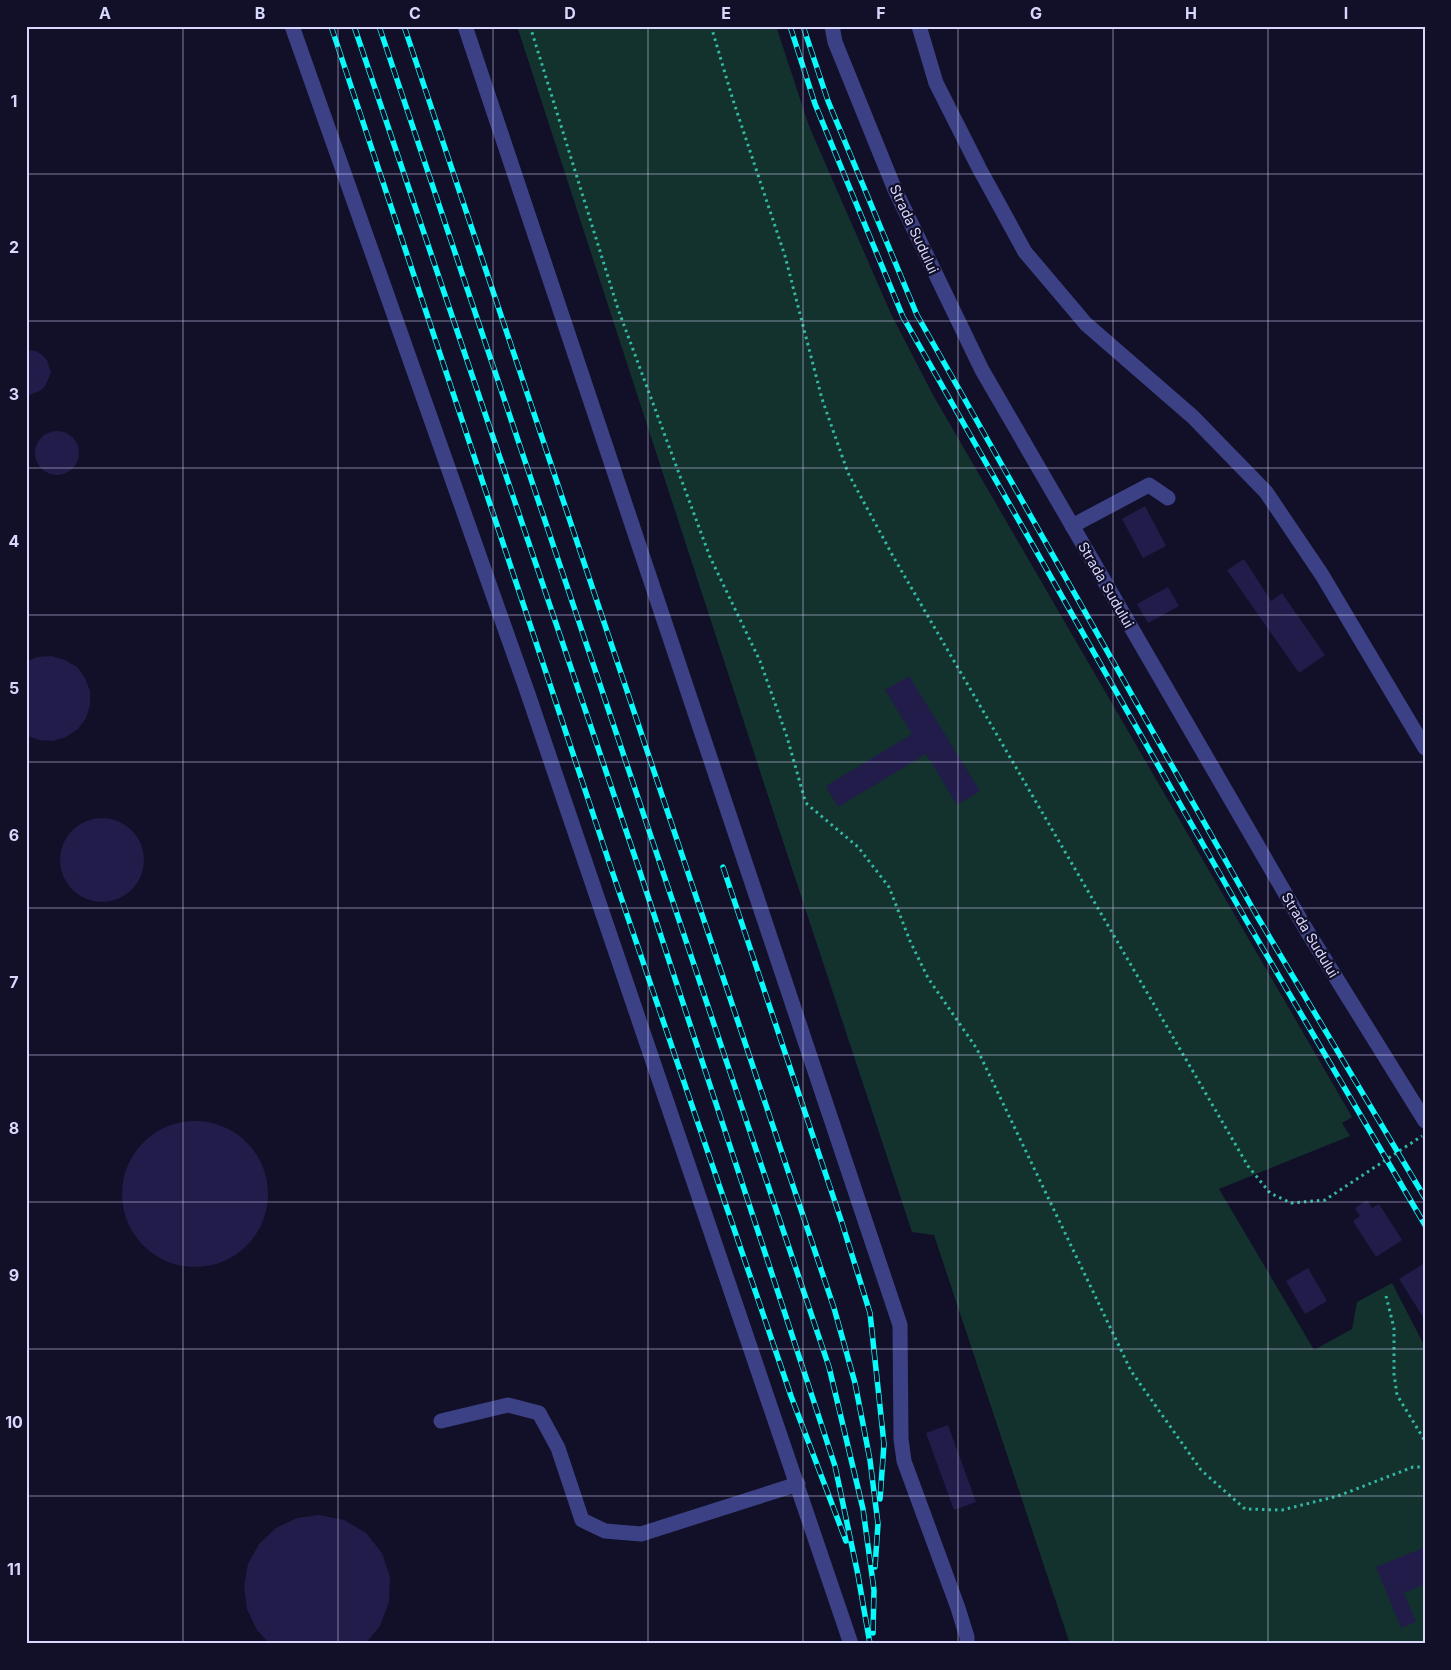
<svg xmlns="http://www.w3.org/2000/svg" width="1451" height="1670" viewBox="0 0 1451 1670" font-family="Inter,sans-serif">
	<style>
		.green { fill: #13322e }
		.building { fill: #211c49 }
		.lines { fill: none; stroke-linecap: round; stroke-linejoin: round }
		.path { stroke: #32b8a3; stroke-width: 3; stroke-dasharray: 2.5 4; stroke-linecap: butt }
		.minor { stroke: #3c4186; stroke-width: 15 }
		.rail-casing { stroke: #07fbfb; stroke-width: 5.5 }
		.rail { stroke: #121028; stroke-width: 4; stroke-dasharray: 11; stroke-linecap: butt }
		.grid { fill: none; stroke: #d8d8fe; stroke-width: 1; stroke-opacity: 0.55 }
		.labels { text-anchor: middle; stroke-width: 4.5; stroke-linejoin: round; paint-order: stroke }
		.street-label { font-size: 14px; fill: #d8d8fe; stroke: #121028 }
		.neatline { fill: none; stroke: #d8d8fe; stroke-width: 2 }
		.grid-label { font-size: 16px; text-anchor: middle; font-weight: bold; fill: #d8d8fe }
	</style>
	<rect width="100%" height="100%" fill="#121028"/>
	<path class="green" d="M517,26h259l33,100 82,188 42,81 419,722 -10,6 8,13 -131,53 95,161 38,-21 5,-27 35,-19 33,64v297h-355l-136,-409 -22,-3 -139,-421z"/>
	<path class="building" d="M26,350l10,1 6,4 5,5 4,13 -6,13 -5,5 -14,5z
		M35 453a22 22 0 1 1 44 0a22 22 0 1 1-44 0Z
		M1145,506l21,40 -23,12 -21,-39z
		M1244,559l27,42 11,-8 43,62 -26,18 -72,-103z
		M1168,587l11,19 -31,17 -11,-19z
		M51,656l14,4 12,7 8,11 5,13v14l-4,13 -8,11 -12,8 -13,4 -14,-1 -13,-5v-73l11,-5z
		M909,676l71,115 -23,14 -31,-51 -88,53 -12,-21 86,-52 -27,-44z
		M60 860a42 42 0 1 1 84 0a42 42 0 1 1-84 0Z
		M122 1194a73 73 0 1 1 146 0a73 73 0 1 1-146 0Z
		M1367,1200l5,8 7,-4 23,36 -26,17 -23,-36 7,-5 -5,-8z
		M1425,1263v57l-26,-41z
		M1308,1268l19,33 -22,13 -19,-33z
		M948,1425l28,77 -22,8 -28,-77z
		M319,1515l25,5 22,13 16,20 8,24 -1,25 -9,24 -15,18h-95l-13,-14 -10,-21 -3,-22 4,-23 11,-20 17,-16 21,-10z
		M1425,1547v37l-21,9 12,29 -15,6 -25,-61z"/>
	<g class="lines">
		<path class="path" d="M530,26l88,283 92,248 50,104 27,76 17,60 3,7 51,43 31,40 21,54 18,37 49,71 154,322 70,99 44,39 37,1 56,-14 75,-29h12
			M711,26l22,74 52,156 37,143 26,74 46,85 354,608 22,27 21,10 34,-3 97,-64
			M1386,1296l8,32v46l3,21 28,46
			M1422,1644l3,-1"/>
		<path class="minor" d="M292,26l235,665 324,953
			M465,26l435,1299 1,114 3,22 54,147 9,29v7
			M832,26l3,16 60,148 87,180 325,561 118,190
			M919,26l17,57 43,85 46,84 61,72 107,93 73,75 56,83 103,173
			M1072,526l77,-41 19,13
			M441,1421l67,-16 31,8 19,35 24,72 23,11 36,3 157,-50"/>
		<g class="rail-casing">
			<path id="rail" d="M331,26l280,842 180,528 55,145
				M354,26l284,840 197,600 23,109 12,69
				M379,26l450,1341 34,142 11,81 -1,43
				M404,26l430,1282 21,75 15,77 8,64 -3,43
				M790,26l25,78 88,213 343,603 179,305
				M803,26l25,75 89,214 340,601 168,282
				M723,867l119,356 28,90 14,131 -4,55"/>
		</g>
		<use href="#rail" class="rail"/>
	</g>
	<path class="grid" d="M183,26v1618M338,26v1618M493,26v1618M648,26v1618M803,26v1618M958,26v1618M1113,26v1618M1268,26v1618M26,174h1399M26,321h1399M26,468h1399M26,615h1399M26,762h1399M26,908h1399M26,1055h1399M26,1202h1399M26,1349h1399M26,1496h1399"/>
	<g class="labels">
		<g class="street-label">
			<text transform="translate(914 229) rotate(65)" y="5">Strada Sudului</text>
			<text transform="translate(1106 585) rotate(60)" y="5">Strada Sudului</text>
			<text transform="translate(1310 935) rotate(59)" y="5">Strada Sudului</text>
		</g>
	</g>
	<rect width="1451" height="1670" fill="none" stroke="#121028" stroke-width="55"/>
	<rect x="28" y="28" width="1396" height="1614" class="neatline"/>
	<g class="grid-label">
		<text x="105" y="19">A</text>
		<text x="260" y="19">B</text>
		<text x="415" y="19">C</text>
		<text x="570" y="19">D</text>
		<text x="726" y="19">E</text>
		<text x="881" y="19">F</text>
		<text x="1036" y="19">G</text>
		<text x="1191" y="19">H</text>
		<text x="1346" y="19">I</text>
		<text x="14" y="107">1</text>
		<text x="14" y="253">2</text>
		<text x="14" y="400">3</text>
		<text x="14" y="547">4</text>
		<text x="14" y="694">5</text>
		<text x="14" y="841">6</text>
		<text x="14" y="988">7</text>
		<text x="14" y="1134">8</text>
		<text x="14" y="1281">9</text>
		<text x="14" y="1428">10</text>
		<text x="14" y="1575">11</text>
	</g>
</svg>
